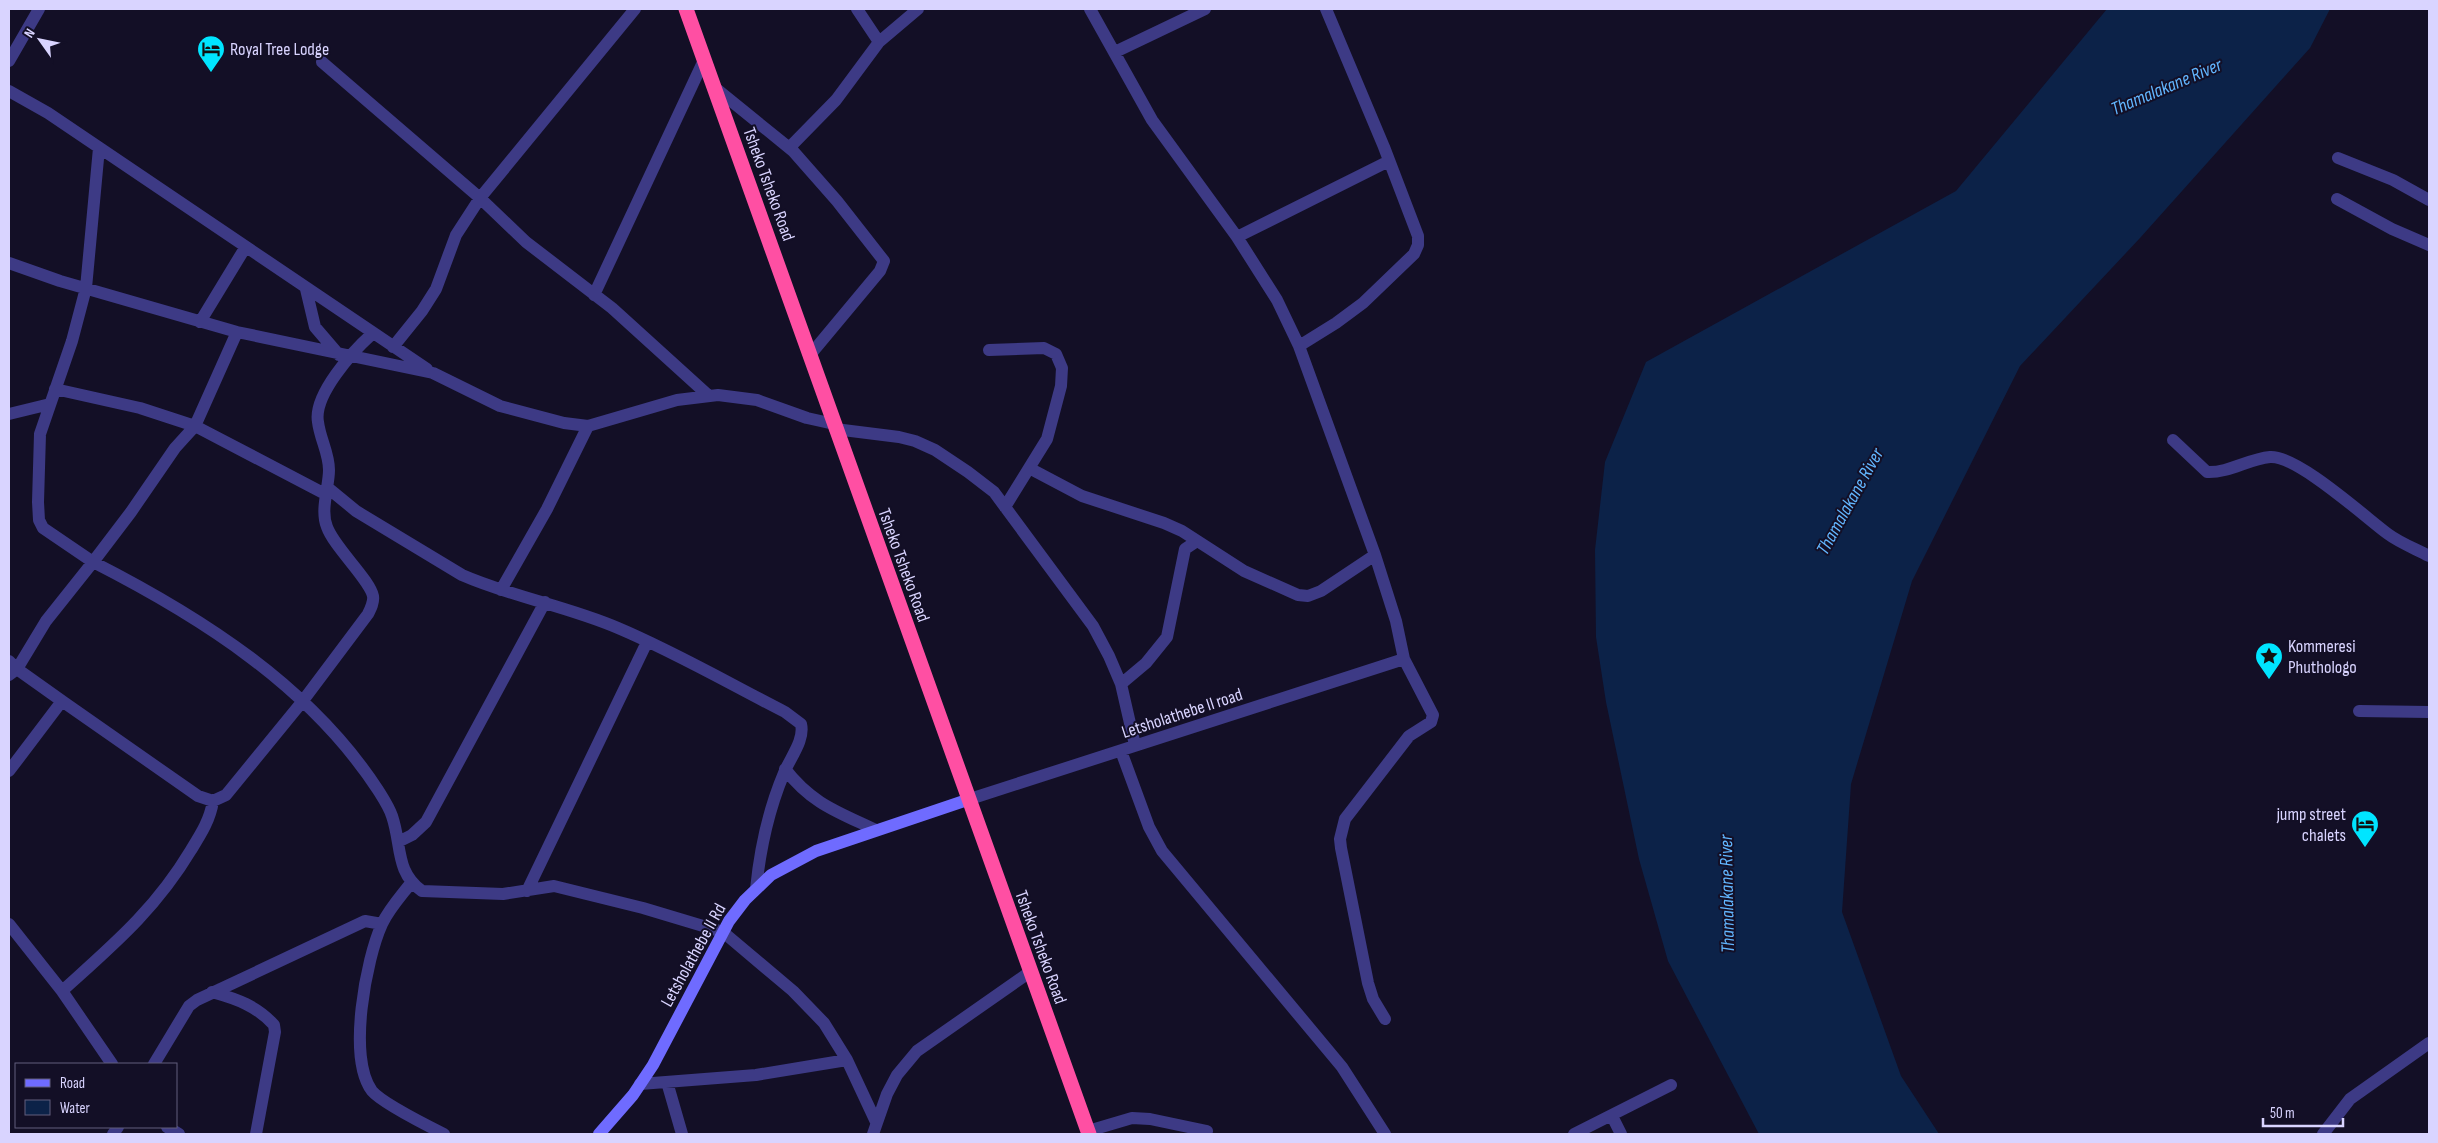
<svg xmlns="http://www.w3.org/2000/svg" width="2438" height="1143" viewBox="0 0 2438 1143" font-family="'Sofia Sans Condensed',sans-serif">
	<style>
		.water { fill: #0c2248 }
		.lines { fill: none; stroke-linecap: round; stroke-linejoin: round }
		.street { stroke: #3d3a85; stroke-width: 12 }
		.secondary { stroke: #6f6bff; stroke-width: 12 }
		.highway { stroke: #ff4fa3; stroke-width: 15 }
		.labels { text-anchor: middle; stroke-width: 4; stroke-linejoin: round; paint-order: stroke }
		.poi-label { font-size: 18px; fill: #d9d4ff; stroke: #130f26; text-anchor: start }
		.street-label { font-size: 18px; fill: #d9d4ff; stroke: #130f26 }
		.water-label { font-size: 19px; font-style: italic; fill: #62b6ff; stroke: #130f26 }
	</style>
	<rect width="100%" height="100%" fill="#130f26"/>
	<path class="water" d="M2107,9h223l-20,39 -170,190 -120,128 -108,215 -61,203 -9,128 59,164 38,58h-180l-91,-173 -29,-102 -33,-157 -10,-65 -1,-87 10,-88 41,-100 310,-171z"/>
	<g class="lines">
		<path class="street" d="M1090,9l62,111 85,117 40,63 22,46 76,209 21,66 8,38 29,56 -2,7 -22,14 -64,83 -5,20 1,9 27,135 5,16 12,20
			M879,42l39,-33
			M1115,52l90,-43
			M9,61l30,-52
			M322,62l158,136 46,44 86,66 97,88
			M714,87l79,64 44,50 47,60 -4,10 -70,84
			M9,91l39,22 379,256
			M99,148l-13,140 -14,53 -32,93 -2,68 1,18 4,8 50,34 38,-50 44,-64 20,-22 42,-94
			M789,148l47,-48 43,-58 -22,-33
			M2338,158l55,22 36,20
			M2337,199l55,30 37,16
			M1237,237l152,-76
			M9,263l51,18 177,51 196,41 67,33 64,17 24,3 89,-26 41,-5 39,5 50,18 27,6
			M306,289l9,38 24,28
			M594,295l110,-235
			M200,322l45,-74
			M1299,346l37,-23 27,-20 51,-49 4,-9v-9l-34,-89 -58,-138
			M393,347l29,-36 14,-22 20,-54 24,-37 155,-189
			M989,350l55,-2 12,6 6,14 -1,18 -14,53 -42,68
			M55,389l85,19 55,18 132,69
			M9,414l41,-10
			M835,429l64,8 16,4 20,9 33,22 26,20 99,134 16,30 12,28 14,61
			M2173,440l34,32c22,1 41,-13 63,-15 27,-2 95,60 118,77 12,9 28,15 41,22
			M1029,468l53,28 82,27 18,8 62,40 54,24 10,1 13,-5 54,-36
			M328,488l28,23 106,64c50,22 105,31 156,53 57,24 112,56 167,84l16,12c4,16 -11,34 -17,49 -16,38 -24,76 -28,116
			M501,590l46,-81 41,-83
			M9,661l8,8 -8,6
			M1121,684l25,-21 21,-26 18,-88 12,-8
			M62,701l-45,-32 29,-48 47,-59c108,55 217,124 285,228 5,8 11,17 14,26 10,29 3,56 30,75l81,3 51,-8 89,22 80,24 70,59 31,32 23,37 29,62
			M2359,711l70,1
			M1121,751l28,76 13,24 180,216 43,67
			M785,769c27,35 53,43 91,61
			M9,771l53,-70 136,95 15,5 13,-6 76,-93 66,-88c3,-6 6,-12 5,-18 -3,-16 -39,-49 -46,-69 -7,-17 2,-40 2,-57 0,-17 -9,-31 -11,-48 -5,-27 35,-71 54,-88
			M970,799l434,-140
			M398,842l14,-7 14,-13 119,-220
			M411,883c-10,13 -22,26 -29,41 -16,35 -35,134 -10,167 10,12 56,35 72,43
			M527,891l120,-249
			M9,924l53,67 50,73
			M62,991c51,-46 93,-81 129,-141 10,-16 19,-30 22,-49
			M212,992c25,7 45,14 62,33l1,7 -19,102
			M154,1064l35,-58 8,-6 168,-79 17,3
			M667,1082l15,52
			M640,1084l116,-9 91,-15
			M1612,1116l9,18
			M167,1127l12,7
			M1088,1131l44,-13 18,1 57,12
			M113,1134l5,-7
			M873,1134l14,-40 10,-19 20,-24 113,-79
			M1574,1134l97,-49
			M2323,1134l27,-35 79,-56"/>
		<path class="secondary" d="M599,1134l34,-39 20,-30 76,-144 16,-21 26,-25 45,-24 154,-52"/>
		<path class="highway" d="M686,9l403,1125"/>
	</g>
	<defs>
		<g id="hotel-pin" transform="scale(1.4375)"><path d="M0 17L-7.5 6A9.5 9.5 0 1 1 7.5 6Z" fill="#00e5ff" stroke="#130f26"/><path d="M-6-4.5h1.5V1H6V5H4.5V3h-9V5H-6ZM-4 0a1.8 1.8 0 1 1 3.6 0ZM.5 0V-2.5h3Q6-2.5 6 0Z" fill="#111"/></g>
		<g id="sight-pin" transform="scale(1.4375)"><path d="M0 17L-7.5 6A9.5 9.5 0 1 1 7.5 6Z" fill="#00e5ff" stroke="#130f26"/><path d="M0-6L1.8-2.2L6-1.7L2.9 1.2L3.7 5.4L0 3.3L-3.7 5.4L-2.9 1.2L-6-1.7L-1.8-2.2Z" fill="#111"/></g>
	</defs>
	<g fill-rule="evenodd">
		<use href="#hotel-pin" x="211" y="49"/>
		<use href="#sight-pin" x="2269" y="656"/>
		<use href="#hotel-pin" x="2365" y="824"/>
	</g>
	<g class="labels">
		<g class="poi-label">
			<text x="230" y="55">Royal Tree Lodge</text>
			<text x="2288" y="652">Kommeresi<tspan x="2288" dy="21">Phuthologo</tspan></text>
			<text x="2346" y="820" text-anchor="end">jump street<tspan x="2346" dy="21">chalets</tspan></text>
		</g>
		<g class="street-label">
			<text transform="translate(769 184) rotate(70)" y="6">Tsheko Tsheko Road</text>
			<text transform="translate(904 565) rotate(70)" y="6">Tsheko Tsheko Road</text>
			<text transform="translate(1182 713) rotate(-18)" y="6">Letsholathebe II road</text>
			<text transform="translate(1041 947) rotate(70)" y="6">Tsheko Tsheko Road</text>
			<text transform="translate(693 955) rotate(-61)" y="6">Letsholathebe II Rd</text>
		</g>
		<g class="water-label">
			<text transform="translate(2166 86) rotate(-23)" y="7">Thamalakane River</text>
			<text transform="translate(1849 501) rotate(-61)" y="7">Thamalakane River</text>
			<text transform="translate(1726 894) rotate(-91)" y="7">Thamalakane River</text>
		</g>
	</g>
	<rect width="2438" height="1143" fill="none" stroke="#d9d4ff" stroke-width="20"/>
	<rect x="15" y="1063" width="162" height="65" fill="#130f26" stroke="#625e7d"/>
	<rect x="25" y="1079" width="25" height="8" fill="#6f6bff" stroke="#625e7d"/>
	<text x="60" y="1088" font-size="15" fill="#d9d4ff">Road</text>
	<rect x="25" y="1100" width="25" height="15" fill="#0c2248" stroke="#625e7d"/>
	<text x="60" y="1113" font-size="15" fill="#d9d4ff">Water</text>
	<g transform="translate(40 40) rotate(303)" stroke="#130f26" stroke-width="4" paint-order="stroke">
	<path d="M0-4L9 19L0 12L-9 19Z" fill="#d9d4ff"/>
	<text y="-8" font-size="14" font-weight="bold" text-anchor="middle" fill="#d9d4ff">N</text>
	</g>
	<path d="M2263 1118v8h80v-8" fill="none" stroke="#d9d4ff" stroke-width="2.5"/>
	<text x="2270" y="1118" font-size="15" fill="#d9d4ff" stroke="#130f26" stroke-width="4" paint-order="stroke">50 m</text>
</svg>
